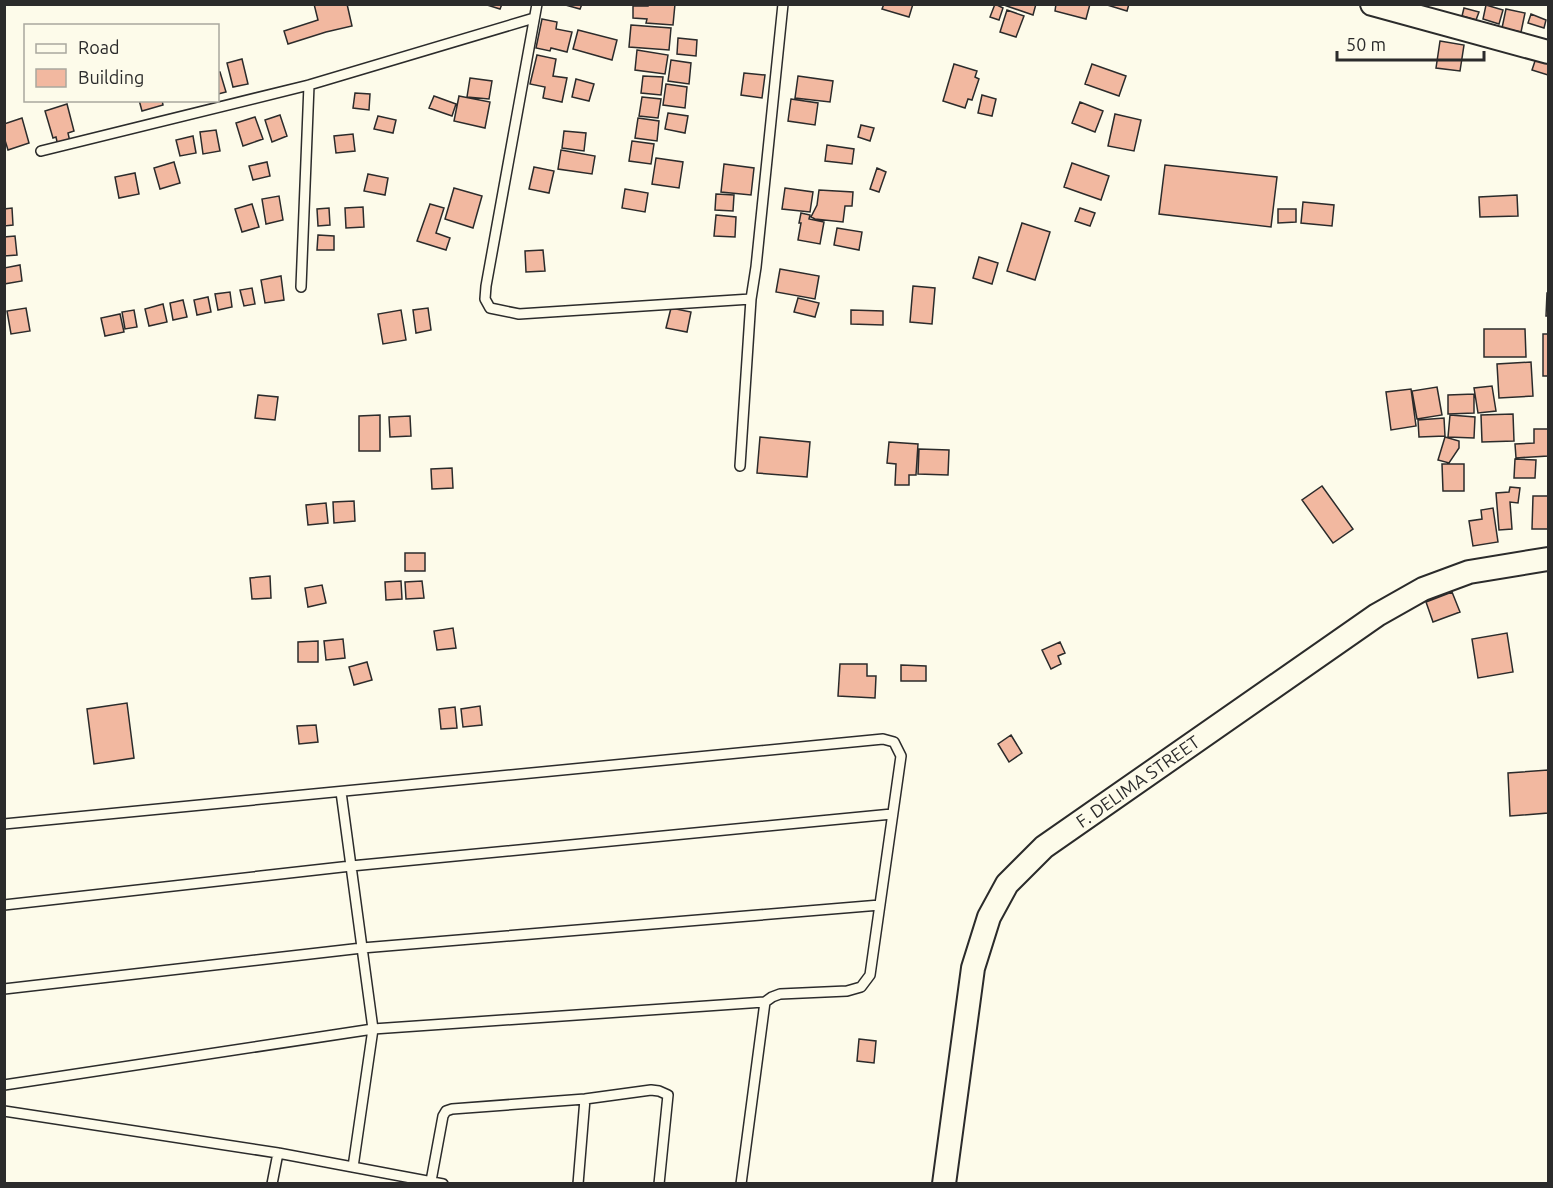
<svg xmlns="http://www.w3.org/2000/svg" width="1553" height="1188" viewBox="0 0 1553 1188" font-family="Ubuntu,sans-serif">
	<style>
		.building { fill: #f2b8a0; stroke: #2b2b2b; stroke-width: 1.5 }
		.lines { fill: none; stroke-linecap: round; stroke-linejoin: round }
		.service-casing { stroke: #2b2b2b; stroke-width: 12 }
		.tertiary-casing { stroke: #2b2b2b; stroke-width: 26 }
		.service { stroke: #fdfbea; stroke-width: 9 }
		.tertiary { stroke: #fdfbea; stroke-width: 22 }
		.labels { text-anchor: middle; stroke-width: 4.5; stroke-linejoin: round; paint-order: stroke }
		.street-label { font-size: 18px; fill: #2b2b2b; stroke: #fdfbea }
	</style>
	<rect width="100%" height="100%" fill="#fdfbea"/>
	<path class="building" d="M314,4h33l5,22 -26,6 -38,12 -4,-13 34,-11z
		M484,4h18l-2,5z
		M562,4h20l-2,5z
		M648,4h27l-2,21 -27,-2 1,-4 -14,-1v-12h15z
		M884,4h29l-4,13 -27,-8z
		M995,4l8,4 -4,12 -9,-3z
		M1001,4h35l-3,11z
		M1056,4h34l-4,15 -31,-8z
		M1104,4h25l-2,7z
		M1486,5l17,5 -4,14 -16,-5z
		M1464,8l15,4 -3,8 -14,-4z
		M1506,9l19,4 -4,19 -19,-4z
		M1007,10l17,6 -8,21 -16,-5z
		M1531,14l15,6 -2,8 -16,-5z
		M542,19l15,3 -1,7 16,3 -5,20 -16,-4 -1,3 -14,-3z
		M631,25l40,3 -2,22 -40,-3z
		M578,30l39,10 -5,20 -39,-11z
		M678,38l19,2 -1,16 -19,-2z
		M1440,41l24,4 -4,26 -24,-3z
		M637,50l31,5 -3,19 -30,-4z
		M537,55l19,4 -3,17 14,2 -5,24 -19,-4 2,-11 -15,-3z
		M1537,55l11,4v16l-16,-5z
		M242,59l6,25 -15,3 -6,-24z
		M671,60l20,3 -2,21 -21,-3z
		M954,64l23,7 -2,6 4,2 -7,21 -4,-1 -3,9 -22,-7z
		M1092,64l34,12 -7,20 -34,-12z
		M218,72h2l6,20 -8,2z
		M744,73l21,2 -3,23 -21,-3z
		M643,76l20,1 -2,18 -20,-2z
		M798,76l35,5 -3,21 -35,-4z
		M470,78l22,3 -3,18 -22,-2z
		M576,79l18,5 -5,17 -17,-4z
		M666,84l21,3 -2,21 -22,-3z
		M355,93l15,1 -1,16 -16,-2z
		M982,95l14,4 -4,17 -14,-3z
		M434,96l22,8 -4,12 -23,-8z
		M459,96l31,6 -5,26 -31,-7z
		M642,97l19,2 -3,19 -19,-2z
		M791,99l27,4 -3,22 -27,-4z
		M139,100h23l1,5 -21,6z
		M1080,102l23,9 -8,21 -23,-9z
		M67,104l7,27 -6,2 2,9 -12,4 -2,-9 -3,1 -8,-27z
		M668,113l20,3 -3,17 -20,-4z
		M1115,114l26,6 -7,31 -26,-5z
		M280,115l7,21 -15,6 -7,-22z
		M378,116l18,4 -3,13 -19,-4z
		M255,117l8,22 -20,7 -7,-23z
		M22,118l7,25 -21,7 -4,-13v-13z
		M638,118l21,3 -2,20 -22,-3z
		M861,125l13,3 -4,13 -12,-4z
		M216,130l4,21 -17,3 -3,-22z
		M564,131l22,2 -2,18 -22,-3z
		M353,134l2,17 -19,2 -2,-17z
		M193,136l3,17 -16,3 -4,-16z
		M632,141l22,3 -3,20 -22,-3z
		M827,145l27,4 -2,15 -27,-3z
		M561,150l34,6 -3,18 -34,-5z
		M656,158l27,4 -4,26 -27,-4z
		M174,162l6,21 -20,6 -6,-21z
		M267,162l3,14 -17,4 -4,-14z
		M1072,163l37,13 -8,24 -37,-13z
		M724,164l30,4 -3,27 -30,-3z
		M1165,165l112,12 -6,50 -112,-13z
		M534,167l20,4 -5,22 -20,-4z
		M877,168l9,4 -7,20 -9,-3z
		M135,173l4,21 -20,4 -4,-21z
		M368,174l20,4 -3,17 -21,-4z
		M454,188l28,8 -9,32 -28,-9z
		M785,188l28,4 -3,20 -28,-3z
		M625,189l23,4 -3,19 -23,-4z
		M819,190l34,2 -1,14h-7l-2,16 -28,-3 -4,-2 6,-12z
		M716,194l18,1 -1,16 -18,-1z
		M1517,195l1,21 -38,1 -1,-20z
		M279,196l4,24 -17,4 -4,-25z
		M1303,202l31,3 -2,21 -31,-3z
		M252,204l7,23 -17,5 -7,-23z
		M430,204l14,4 -8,25 14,5 -4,12 -29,-9z
		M363,207l1,20 -18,1 -1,-20z
		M12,208l1,17 -9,1v-17z
		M329,208l1,17 -12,1 -1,-17z
		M1080,208l15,5 -5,13 -15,-5z
		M1278,209h18v13l-18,1z
		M801,213l9,2 -1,4 15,3 -4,22 -22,-4 3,-17h-2z
		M716,215l20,2 -1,20 -21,-1z
		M1022,223l28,9 -15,48 -28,-9z
		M837,228l25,4 -3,18 -25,-5z
		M318,235l16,1v14h-17z
		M15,236l2,19 -13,1v-19z
		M543,250l2,21 -19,1 -1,-21z
		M979,257l19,6 -6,21 -19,-6z
		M20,265l2,16 -18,3v-16z
		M780,269l39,7 -4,23 -39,-7z
		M281,276l3,24 -19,3 -4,-23z
		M913,286l22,2 -3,36 -22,-2z
		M252,288l3,16 -11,2 -4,-16z
		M230,292l2,15 -14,3 -3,-16z
		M1547,293h1v23h-2z
		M208,297l3,15 -14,3 -3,-15z
		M798,298l21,5 -4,14 -21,-5z
		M183,300l4,17 -14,3 -3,-17z
		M163,304l4,18 -18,4 -4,-17z
		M26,308l4,23 -19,3 -4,-23z
		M428,308l3,22 -15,3 -3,-23z
		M671,308l20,4 -4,20 -21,-4z
		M134,310l3,17 -12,2 -3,-17z
		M401,310l5,30 -23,4 -5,-30z
		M851,310l32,1v14l-32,-1z
		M120,314l4,18 -19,4 -4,-18z
		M1484,329h41l1,28h-42z
		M1543,334h5v42h-5z
		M1531,362l2,34 -34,2 -2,-34z
		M1492,386l4,25 -18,2 -4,-25z
		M1437,387l5,28 -25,4 -5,-28z
		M1411,389l5,37 -25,4 -5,-38z
		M1474,394v19l-26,1v-19z
		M258,395l20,2 -3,23 -20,-2z
		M1513,414l1,27 -32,1 -1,-27z
		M380,415v36h-21v-35z
		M1450,415l25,2 -1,21 -26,-1z
		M410,416l1,20 -21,1 -1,-20z
		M1444,418l1,18 -26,1 -1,-17z
		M1534,429h14v27l-32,2 -1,-14 19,-1z
		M760,437l50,5 -3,35 -50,-4z
		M1445,437l14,4v7l-10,15 -11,-3z
		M889,442l29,2 -2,31h-7v10h-14l1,-21 -9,-1z
		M919,449l30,1 -1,25 -30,-1z
		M1515,459l21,1 -1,18h-21z
		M1442,464h22v27h-21z
		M452,468l1,20 -21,1 -1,-20z
		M1322,486l31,43 -20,14 -31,-43z
		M1510,487l10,1 -2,15 -8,-1 2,27 -13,1 -3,-37 13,-1z
		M1533,496h15v33h-16z
		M354,501l1,20 -21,2 -1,-21z
		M326,503l2,20 -20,2 -2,-20z
		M1493,508l5,34 -25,4 -4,-25 13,-2 -1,-9z
		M405,553h20v18h-20z
		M270,576l1,22 -19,1 -2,-21z
		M401,581l1,18 -16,1 -1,-18z
		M422,581l2,17 -18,1 -1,-17z
		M322,585l4,18 -18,4 -3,-19z
		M1452,592l8,20 -27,10 -7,-20z
		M453,628l3,20 -19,2 -3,-19z
		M1507,633l6,39 -35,6 -6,-39z
		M343,639l2,19 -19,2 -2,-19z
		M318,641v21h-20v-20z
		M1060,642l5,11 -7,3 3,8 -10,5 -9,-19z
		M367,662l5,18 -18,5 -5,-18z
		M840,664h27v12h9l-1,22 -37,-2z
		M901,665l25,1v15h-25z
		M127,703l7,55 -40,6 -7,-55z
		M480,706l2,19 -19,2 -2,-18z
		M455,707l2,21 -16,1 -2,-20z
		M316,725l2,17 -19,2 -2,-18z
		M1011,735l11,18 -13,9 -11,-18z
		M1548,770v43l-38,3 -2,-43z
		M859,1039l17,2 -2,22 -17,-2z"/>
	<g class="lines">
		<g class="service-casing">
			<path id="service" d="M537,4l-51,282 -1,13 5,9 29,6 232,-15 5,-32 27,-263
				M41,151l268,-66 225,-67
				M301,287l8,-202
				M740,466l11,-167
				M341,792l32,237 -20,138
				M4,824l879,-85 11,3 7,14 -31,219 -9,12 -14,4 -67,3 -8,3 -7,5 -24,182
				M4,905l347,-39 541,-52
				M4,989l358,-41 518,-43
				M4,1085l369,-56 392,-27
				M4,1111l274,42 165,31
				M431,1181l12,-65 3,-5 6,-2 133,-10 66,-9 8,1 9,4 -9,89
				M272,1184l6,-31
				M578,1184l7,-85"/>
		</g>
		<g class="tertiary-casing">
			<path id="tertiary" d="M1372,4l176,48
				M944,1184l29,-216 16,-51 18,-33 37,-37 333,-232 46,-26 46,-17 79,-13"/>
		</g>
		<use href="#service" class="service"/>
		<use href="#tertiary" class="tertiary"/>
	</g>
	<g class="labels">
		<g class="street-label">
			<text transform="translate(1138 782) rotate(-35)" y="6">F. DELIMA STREET</text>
		</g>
	</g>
	<rect width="1553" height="1188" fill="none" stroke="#2b2b2b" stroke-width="12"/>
	<rect x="24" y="24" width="195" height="78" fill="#fdfbea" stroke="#a9a89e" stroke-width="1.5"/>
	<rect x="36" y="44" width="30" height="9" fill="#fdfbea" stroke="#a9a89e" stroke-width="1.5"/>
	<text x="78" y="54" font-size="18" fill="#2b2b2b">Road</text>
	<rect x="36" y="69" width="30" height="18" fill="#f2b8a0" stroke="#a9a89e" stroke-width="1.5"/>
	<text x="78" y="84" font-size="18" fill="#2b2b2b">Building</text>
	<path d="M1337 51v9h147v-9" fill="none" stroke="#2b2b2b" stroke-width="3"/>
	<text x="1346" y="51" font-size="18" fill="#2b2b2b" stroke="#fdfbea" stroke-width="4.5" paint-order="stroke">50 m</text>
</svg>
